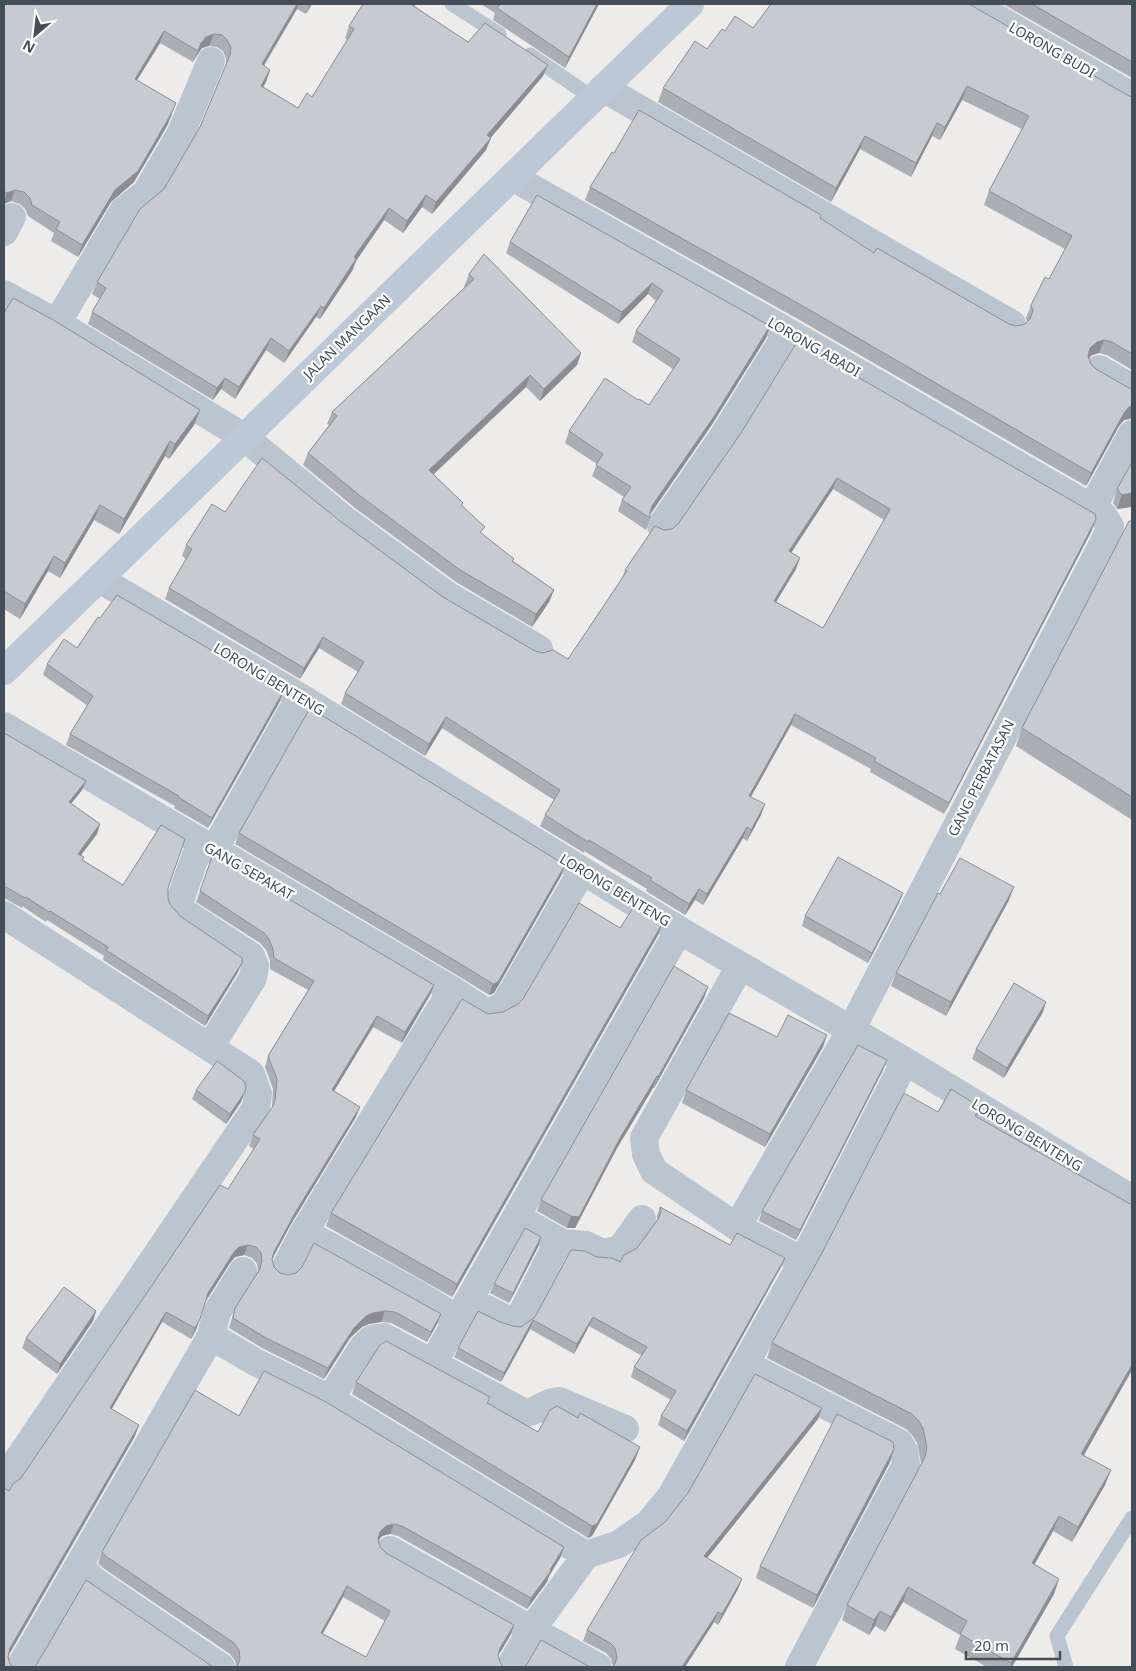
<svg xmlns="http://www.w3.org/2000/svg" width="1136" height="1671" viewBox="0 0 1136 1671" font-family="'Noto Sans',sans-serif">
	<style>
		.lines { fill: none; stroke-linecap: round; stroke-linejoin: round }
		.lane { stroke: #bbc5cf; stroke-width: 15 }
		.street { stroke: #bbc5cf; stroke-width: 28 }
		.secondary { stroke: #bcc8d6; stroke-width: 28 }
		.wall { fill: #abaeb4; fill-rule: evenodd }
		.shaded-wall { fill: #8b8d92 }
		.building { fill: #c7cad1; stroke: #8b8d92; fill-rule: evenodd }
		.labels { text-anchor: middle; stroke-width: 4.5; stroke-linejoin: round; paint-order: stroke }
		.street-label { font-size: 14px; fill: #434e59; stroke: #fff }
	</style>
	<rect width="100%" height="100%" fill="#eeebeb"/>
	<g class="lines">
		<path class="lane" d="M452,4l47,30
			M530,55l63,43
			M1066,1667l-9,-31 75,-118"/>
		<path class="street" d="M972,4l160,92
			M603,88l409,236
			M512,177l276,155 304,176 10,6 8,12
			M4,232l8,-15
			M4,294l53,29 187,114 101,83 102,75 92,54
			M57,323l67,-113 22,-17 35,-60 30,-72
			M1099,369l33,19
			M1092,508l40,-74
			M661,526l63,-91 64,-103
			M99,579l201,118 379,233 226,131 227,138
			M4,726l448,264 34,22 9,-2 10,-6 77,-133
			M200,843l-21,60 2,5 4,5 66,43 4,10 -2,12 -43,69
			M214,850l86,-153
			M4,915l247,159 7,20 -2,14 -252,372
			M516,1217l46,26
			M737,1227l-83,-56 -8,-17 -2,-16 96,-172
			M304,1232l111,61 43,26
			M803,1261l-66,-34 114,-197 256,-494 3,-10
			M284,1270l20,-38 148,-242
			M469,1300l35,18 10,3 7,-6 33,-65 8,-7 24,2 14,7h10l11,-4 21,-29
			M211,1336l44,26 75,37 256,156
			M433,1363l246,-433
			M745,1364l154,79 5,8 2,14 -107,202
			M330,1399l33,-52 9,-8 12,-2 141,76c13,-1 21,-12 34,-12l66,28
			M390,1550l208,117
			M20,1667l59,-102
			M221,1667l-128,-87 -14,-15 132,-229 6,-24 26,-41
			M510,1667l22,-38 54,-74 33,-11 30,-21 22,-27 132,-235 102,-200"/>
		<path class="secondary" d="M4,671l686,-667"/>
	</g>
	<path class="wall" d="M4,4h308l-6,10 -9,-5 -33,57 6,4 -4,12 -3,5 35,21 14,-11 36,-57 -3,-2 4,-12 14,-22h53l-2,3 54,35 75,34 -53,62 -4,12 -54,64 -10,-7 -19,26 -19,-13 -28,41 -4,10 -32,48 -4,-2 -32,46 -18,-13 -31,49 -14,-10 -8,11 -125,-76 4,-12 8,-13 -8,-5 5,-12 67,-93 36,-62 26,-62v-6l-3,-8 -6,-4 -8,-1 -7,2 -5,7 -4,7 -33,-19 -23,37 35,35 -5,11 -33,56 -23,20 -33,55 -27,-16 3,-8 -26,-17 -3,-7 -5,-5 -9,-3 -7,3z
		M481,4h118l-34,64 -72,-48 2,-7z
		M1003,4h129v74z
		M753,28l379,69v273l-25,-15 -8,-2 -7,2 -3,3 2,6 5,5 33,19 3,1v30l-8,1 -5,6 -33,60 -290,-168 -211,-118 5,-13 230,31 54,35 135,71 7,2 9,-2 2,-2 -1,-4 5,-13 18,-26 16,-30 -81,-44 5,-14 33,-62 -60,-29 -22,40 -8,-4 -21,41 -51,-28 -29,53 -173,-100 5,-14 44,-39 18,-18z
		M537,195l233,131 -4,12 -55,88 -61,89v3l-4,12 -28,-19 4,-11 2,-3 -32,-21 5,-12 -32,-21 4,-12 69,-31 11,5 24,-36 -41,-27 4,-11 20,-30 -8,-7 -30,30 -112,-71 4,-11z
		M469,274l112,79 -4,12 -37,36 -14,-14 -93,88 30,28 -1,3 20,28 31,27 41,29 -5,12 -17,25 -76,-45 -101,-74 -52,-43 5,-12 21,-28 -2,-1 5,-12 133,-125h-1z
		M4,313l196,97 -6,15 -25,34 -4,-3 -46,78 -25,-14 -34,58 -12,-7 -28,48 -16,-10z
		M741,433l351,97 -148,284 -74,-42 1,-3 -80,-44 -40,72 10,18 -14,26 -4,-3 -40,67 -8,-5 -10,15 -39,-24 1,-2 -63,-38v2l-44,-27 5,-11 9,-15 -112,-72 -17,28 -84,-52 4,-11 13,-21 -39,-24 -19,31 -135,-80 4,-11 17,-29 -4,-3 4,-11 39,-33 115,9 103,76 92,54 33,8 53,-78 4,-11 39,-40 8,-1 6,-5zM833,489l51,31 -61,108 -47,-26 20,-33 -5,-16z
		M1132,462l-3,45 -12,2 -4,-6 4,-14z
		M1132,521v299l-116,-74 6,-18z
		M100,618l183,74 -4,11 -71,125 -34,-20 1,-2 -109,-61 4,-11 18,-28 -45,-31 4,-11 30,-16z
		M4,733l78,57 -11,14 29,20 -3,10 -16,21 2,5 40,25 45,3v11l2,5 10,12 58,56 -33,54 -102,-66 1,-4 -57,-36 -1,2 -24,-16v2l-18,-10z
		M239,833l322,43 -67,117 -5,2 -29,-18 -225,-133z
		M213,854l217,141 -28,48 -29,-16 -39,64 22,26 -65,107 -19,35 2,8 6,6 157,51 -10,18 -36,-19 -10,-1 -12,2 -7,3 -12,11 -26,41 -62,-31 -33,-20 6,-20 23,-37 -1,-7 -5,-6 -8,-3 -9,2 -5,6 -25,38 -9,29 -5,9 -29,-17 -51,87 24,27 -126,219 1,9 -6,3 5,-176 12,-13 207,-289 26,-40 -5,-3 4,-11 19,-27 1,-19 -8,-22 3,-11 40,-66 -38,-21v-9l-4,-10 -6,-7 -64,-41z
		M940,894l69,6 -63,116 -55,-30 5,-13z
		M899,903l-31,60 -66,-37 3,-10z
		M663,922l-5,13 -206,362 -126,-71 5,-13 157,-199 15,-2 15,-8 102,-76z
		M708,987l-4,11 -50,90h-1l-37,62 -41,78h-8l-30,-17 4,-11z
		M1043,1012l-39,66 -32,-19 4,-10z
		M777,1037l46,10 -58,100 -83,-44 4,-13z
		M883,1070l-87,170 -37,-19 3,-10z
		M196,1090l45,12 -15,22 -34,-25z
		M980,1107l-3,10 155,88v165l-48,85 21,30 -33,57 -19,-11 -19,34 20,29 -42,73h-25l-32,-18 5,-14 -57,-33 -18,30 -10,-6 -6,9 -27,-15 5,-15 74,-140v-2l-4,-20 -5,-8 -6,-6 -139,-71 5,-15 166,-231z
		M660,1207l70,38 55,13 -4,9 -97,174 -26,-16 3,-9 10,-16 -40,-23 3,-10 8,-11 -53,-30 -15,28 -44,-25 -29,53 -47,-25 4,-9 42,-26 13,4 8,1 14,-10 62,-60 23,5 17,-14 20,-28v-4z
		M541,1237l-3,10 -29,56 -19,-10 4,-9z
		M96,1311l-3,10 -36,53 -35,-26 4,-10z
		M356,1382l132,21 50,29 40,-14 62,29 -5,13 -43,76 -4,2 -236,-144z
		M239,1416l325,131 -4,11 -11,18 -2,6 -20,27 -129,-73 -8,-2 -8,2 -3,4 1,7 6,6 128,72 -4,11 -12,20 3,8 -265,2 -1,-5 -5,-7 -127,-86 -5,-5 4,-11zM343,1597l42,24 -19,36 -43,-23z
		M818,1419l-111,139 31,31 -20,36 -4,-3 -29,45h-73l1,-1 -2,-7 -5,-6 -23,-12 4,-11z
		M890,1462l-77,146 -57,-30 4,-12z"/>
	<path class="shaded-wall" d="M297,4h2l-2,5 -40,67 5,-12z
		M310,4h2l-6,10z
		M597,4h2l-34,64 4,-11z
		M164,31l-4,12 -29,47 4,-11z
		M214,34l-5,12 -7,2 -5,7 -4,7 8,-19 5,-6z
		M548,65l-5,11 -60,71 4,-12z
		M270,70l-4,12 -9,15 4,-11z
		M967,86l-5,14 -22,40 5,-13z
		M176,103l-9,23 -33,56 -23,20 -33,55 4,-12 33,-55z
		M937,123l-5,13 -21,41 5,-14z
		M865,136l-5,13 -29,53 5,-14z
		M491,138l-5,12 -54,64 4,-12z
		M15,190l-4,11 -7,3v-2l3,-9z
		M426,195l-4,12 -19,26 4,-12z
		M389,208l-5,12 -28,41 -4,10 -32,48 4,-11 30,-51z
		M652,283l-4,11 -30,30 4,-12z
		M321,306l-5,11 -32,46 5,-12z
		M770,326l-4,12 -55,88 -63,91 4,-11z
		M271,338l-5,12 -31,49 4,-12z
		M1104,340l-5,13 -7,2 -7,7 5,-14 7,-6z
		M581,353l-4,12 -37,36 4,-12z
		M530,375l-4,12 -102,96 5,-13z
		M225,378l-4,11 -8,11 4,-12z
		M1132,406v9l-1,3 -7,2 -5,6 -33,60 5,-13 33,-60 5,-6z
		M200,410l-6,15 -25,34 6,-15z
		M170,441l-5,15 -46,78 5,-15z
		M837,478l-4,11 -48,73 4,-11z
		M1132,493v14l-15,2 5,-14z
		M100,505l-6,15 -34,58 5,-15z
		M1096,519l-4,11 -148,284 5,-11z
		M54,556l-6,15 -28,48 5,-15z
		M800,558l-4,11 -26,43 4,-11z
		M554,590l-5,12 -17,25 4,-13z
		M323,637l-4,11 -19,31 4,-11z
		M283,692l-4,11 -71,125 4,-10z
		M795,714l-4,11 -46,82 4,-11z
		M446,717l-4,11 -17,28 4,-12z
		M86,781l-4,9 -17,21 4,-9z
		M765,804l-4,11 -14,26 4,-11z
		M100,824l-3,10 -22,29 3,-9z
		M747,827l-4,11 -40,67 4,-11z
		M565,865l-4,11 -67,117 -5,2 4,-11z
		M1014,887l-5,13 -63,116 5,-14z
		M699,889l-4,11 -10,15 4,-11z
		M903,893l-4,10 -31,60 4,-10z
		M663,922l-5,13 -206,362 5,-13z
		M242,963l-4,9 -33,54 3,-10z
		M434,985l-4,10 -28,48 3,-11z
		M708,987l-4,11 -50,90 4,-11z
		M1046,1002l-3,10 -39,66 3,-10z
		M377,1016l-4,11 -45,74 4,-11z
		M827,1035l-4,12 -58,100 5,-13z
		M887,1060l-4,10 -87,170 4,-10z
		M657,1076l-4,12 -37,62 -41,78h-8l4,-12 49,-78z
		M245,1092l-4,10 -15,22 4,-10z
		M360,1107l-4,10 -65,107 -21,39 4,-11 21,-39z
		M541,1237l-3,10 -29,56 4,-10z
		M248,1245l-4,10 -9,2 -5,6 -26,41 4,-11 26,-41 5,-5z
		M785,1258l-4,9 -97,174 3,-10z
		M96,1311l-3,10 -36,53 3,-10z
		M385,1311l-4,11 -12,2 -7,3 -12,11 -26,41 4,-11 26,-40 12,-12 7,-3z
		M166,1312l-4,10 -56,97 4,-11z
		M441,1314l-4,10 -10,18 4,-10z
		M593,1317l-4,9 -15,28 3,-10z
		M200,1319l-4,11 -5,9 4,-11z
		M533,1320l-3,9 -29,53 3,-9z
		M1132,1365v5l-56,99 5,-15z
		M822,1408l-4,11 -118,148 4,-11z
		M139,1425l-4,11 -129,223 4,-11z
		M640,1447l-5,13 -43,76 -4,2 4,-12z
		M894,1449l-4,13 -77,146 4,-13z
		M1111,1470l-6,15 -33,57 6,-15z
		M1059,1516l-6,15 -26,47 5,-15z
		M394,1524l-4,10 -8,2 -6,7 4,-11 6,-6z
		M564,1547l-4,11 -11,18 -2,6 -20,27 4,-11 19,-28z
		M742,1579l-4,10 -20,36 4,-11z
		M1059,1579l-5,15 -42,73h-2l1,-4z
		M347,1586l-4,11 -26,46 4,-10z
		M908,1587l-5,15 -18,30 6,-15z
		M880,1611l-5,15 -6,9 5,-15z
		M718,1612l-4,10 -29,45h-3z
		M514,1625l-4,11 -14,23 4,-11z"/>
	<path class="building" d="M4,4h293l-35,60 8,6 -9,16 37,22 9,-15 5,4 42,-68 -5,-3 14,-22h50l-1,1 56,37 17,-19 63,42 -61,70 4,3 -55,64 -10,-7 -19,26 -18,-13 -35,49 2,2 -32,49 -3,-2 -32,45 -18,-13 -32,49 -14,-9 -8,10 -125,-76 14,-24 -9,-6 43,-73 24,-20 36,-62 30,-72 1,-8 -4,-7 -5,-5 -8,-1 -8,3 -5,6 -3,8 -34,-20 -29,48 41,24 -5,11 -33,57 -23,19 -33,55 -26,-16 4,-7 -28,-17 -2,-7 -6,-6 -9,-2 -8,3 -3,-2z
		M501,4h96l-28,53 -72,-49z
		M771,4h198l160,92 3,1v257l-20,-12 -8,-2 -7,2 -7,6 -2,8 3,8 5,5 33,19 3,1v17l-3,1 -5,6 -33,60 -290,-168 -211,-118 22,-35 2,1 25,-43 182,105 -1,3 54,35 3,-5 132,76 7,2 5,-1 4,-1 5,-5 3,-8 -2,-6 14,-28 4,2 23,-43 -83,-45 40,-75 -62,-30 -22,41 -8,-4 -21,40 -51,-27 -29,52 -173,-100 32,-47 12,8 15,-20 3,2 10,-15 18,12z
		M1032,4h100v58z
		M537,195l233,131 -55,89 -63,91 -2,7v5l-28,-18 9,-13 -35,-22 7,-11 -34,-23 36,-53 33,22 1,-1 10,6 31,-46 -44,-28 27,-40 -11,-8 -30,29 -112,-70z
		M484,254l97,99 -37,36 -14,-14 -101,95 34,33 -2,2 24,22 -5,5 34,27 -2,2 42,29 -18,24 -76,-44 -101,-75 -51,-42 29,-37 -5,-4 142,-133 -5,-5z
		M13,298l42,23 145,89 -25,34 -5,-3 -46,78 -24,-14 -35,58 -11,-7 -29,48 -21,-13v-278z
		M797,342l298,172 1,5 -147,284 -75,-42 2,-3 -81,-44 -46,82 16,8 -14,26 -4,-3 -40,67 -8,-5 -10,15 -39,-24 2,-2 -63,-38 -1,2 -43,-27 15,-25 -114,-73 -17,27 -84,-51 19,-31 -41,-25 -19,31 -135,-80 23,-39 -6,-4 26,-41 13,8 37,-54 78,63 103,76 92,54 8,2 10,-3 15,9 59,-88 -2,-1 30,-44 9,4 8,-1 6,-5 63,-91zM837,478l53,31 -67,119 -49,-27 26,-43 -11,-7z
		M1132,462v31l-10,2 -5,-6z
		M1129,521h3v276l-110,-69z
		M117,595l166,97 -71,126 -34,-21 1,-1 -109,-62 23,-38 -46,-32 17,-25 13,9 21,-31 2,1z
		M310,708l255,157 -67,117 -5,2 -29,-18 -225,-133z
		M4,733l82,48 -17,21 31,22 -22,30 6,3 -2,3 41,25 38,-60 24,14 -17,49v11l2,5 10,12 62,42v5l-34,53 -102,-66 2,-3 -58,-36 -1,1 -23,-15 -1,1 -21,-12z
		M213,854l221,131 -29,47 -28,-16 -45,74 28,17 -65,106 -21,39 -2,7 2,8 6,6 8,2 8,-2 6,-6 12,-24 127,71 -10,18 -36,-20 -10,-1 -12,2 -7,3 -12,12 -26,40 -62,-30 -33,-20 2,-10 25,-39 2,-8 -1,-8 -5,-6 -8,-2 -9,2 -5,5 -26,41 -8,26 -5,9 -29,-16 -56,96 29,17 -129,223 -2,9 2,7 4,3h-10v-179l5,3 4,-7 8,-6 199,-293 8,4 32,-50 -7,-4 20,-29 2,-6 2,-21 -9,-23 46,-75 -40,-23 -1,-9 -4,-10 -5,-6 -64,-42z
		M838,857l65,36 -31,60 -67,-37z
		M960,858l54,29 -63,115 -55,-29 42,-80 2,1z
		M579,903l41,25 15,-23 28,17 -206,362 -126,-71 131,-214 26,15 15,-2 15,-8 5,-5z
		M674,966l34,21 -50,90 -1,-1 -37,62 -41,79 -8,-1 -30,-16z
		M1014,983l32,19 -39,66 -31,-19z
		M729,1013l48,24 11,-22 39,20 -57,99 -84,-44z
		M858,1045l29,15 -87,170 -38,-19z
		M217,1061l27,20 2,5 -1,6 -15,22 -34,-24z
		M951,1089l29,18 -5,9 157,89v160l-51,89 30,16 -33,57 -19,-11 -27,47 27,16 -48,84 -51,-29 7,-13 -59,-34 -17,30 -11,-6 -6,9 -27,-15 78,-148 2,-9 -4,-20 -5,-8 -6,-6 -140,-71 50,-90 82,-160 34,19z
		M660,1207l70,38 7,-12 48,25 -98,173 -26,-15 15,-25 -42,-24 13,-20 -54,-30 -16,27 -44,-24 -29,53 -46,-25 20,-37 22,11 13,4 8,1 14,-10 36,-67 14,1 12,6 15,1 8,4 4,-7 13,-7 21,-29 3,-7z
		M525,1228l16,9 -28,56 -19,-9z
		M64,1287l32,24 -36,53 -34,-26z
		M386,1341l104,56 -3,6 51,29 12,-22 7,-4 21,12 2,-5 60,34 -43,77 -5,2 -236,-144 24,-37z
		M264,1371l62,31 238,145 -14,23 1,1 -20,27 -129,-72 -8,-2 -8,2 -6,6 -2,7 2,8 6,6 128,72 -14,23 -2,8 3,8 3,3h-269l3,-2 2,-7 -1,-8 -5,-7 -127,-86 -5,-5 93,-162 44,26zM347,1586l43,25 -24,46 -45,-24z
		M755,1374l67,34 -118,148 38,23 -20,35 -4,-2 -36,55h-70l3,-3 2,-7 -2,-9 -5,-5 -23,-13 54,-90 24,-18 23,-29z
		M837,1414l56,28 1,7 -77,146 -57,-29z
		M86,1580l127,87h-179l3,-3z
		M541,1640l49,27h-66l3,-3z"/>
	<g class="labels">
		<g class="street-label">
			<text transform="translate(1052 50) rotate(30)" y="5">LORONG BUDI</text>
			<text transform="translate(347 337) rotate(-44)" y="5">JALAN MANGAAN</text>
			<text transform="translate(814 347) rotate(30)" y="5">LORONG ABADI</text>
			<text transform="translate(269 679) rotate(31)" y="5">LORONG BENTENG</text>
			<text transform="translate(981 778) rotate(-63)" y="5">GANG PERBATASAN</text>
			<text transform="translate(249 871) rotate(30)" y="5">GANG SEPAKAT</text>
			<text transform="translate(615 890) rotate(31)" y="5">LORONG BENTENG</text>
			<text transform="translate(1027 1135) rotate(31)" y="5">LORONG BENTENG</text>
		</g>
	</g>
	<rect width="1136" height="1671" fill="none" stroke="#434e59" stroke-width="10"/>
	<g transform="translate(35 35) rotate(208)" stroke="#ffffff" stroke-width="4" paint-order="stroke">
	<path d="M0-4L9 19L0 12L-9 19Z" fill="#434e59"/>
	<text y="-8" font-size="14" font-weight="bold" text-anchor="middle" fill="#434e59">N</text>
	</g>
	<path d="M966 1651v8h94v-8" fill="none" stroke="#434e59" stroke-width="2.5"/>
	<text x="974" y="1651" font-size="15" fill="#434e59" stroke="#ffffff" stroke-width="4" paint-order="stroke">20 m</text>
</svg>
